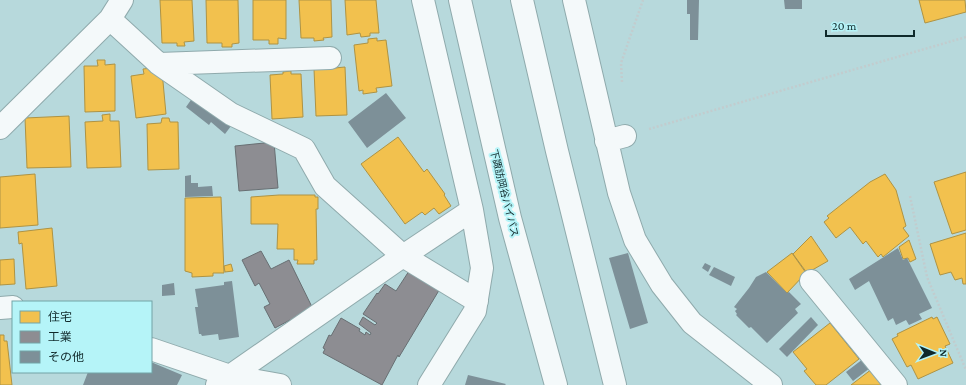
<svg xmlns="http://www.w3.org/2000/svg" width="966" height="385" viewBox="0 0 966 385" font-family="'Crimson Pro','Noto Sans JP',serif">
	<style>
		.homes { fill: #f2c14e; stroke: #ae9344 }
		.industry { fill: #8d8d92; stroke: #686f73 }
		.building { fill: #7d9098 }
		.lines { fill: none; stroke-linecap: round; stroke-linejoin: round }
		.minor-casing { stroke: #8faaac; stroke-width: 24 }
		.highway-casing { stroke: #8faaac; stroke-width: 24 }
		.path { stroke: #c2ccce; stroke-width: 2.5; stroke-dasharray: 2 2; stroke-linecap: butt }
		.minor { stroke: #f4f9fa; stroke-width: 22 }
		.highway { stroke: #f4f9fa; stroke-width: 22 }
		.labels { text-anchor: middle; stroke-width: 4; stroke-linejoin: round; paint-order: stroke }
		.street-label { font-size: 10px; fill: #10292b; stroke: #b5f4f8 }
	</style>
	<rect width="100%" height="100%" fill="#b7d9dc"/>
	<path class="homes" d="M160,0h32l2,41 -10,1 1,4h-8v-3h-15z
		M206,0h32l1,43 -7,1v3h-10v-4h-15z
		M253,0h33v39l-8,-1v6h-9v-4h-16z
		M299,0h32l1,37 -9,1 1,2 -10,1v-3h-13z
		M345,0h31l3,33h-9v3l-9,1 -1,-4 -13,2z
		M919,0h46l1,12 -41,11z
		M377,38v3l9,-1 6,46 -16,2 1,4 -14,2v-4l-4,1 -5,-46 14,-2v-4z
		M97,60h8v5l10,-1v47l-30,1 -1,-46h14z
		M335,64v4l10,-1 2,48 -31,1 -2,-47z
		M152,68l10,3 4,43 -30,4 -5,-42 13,-2 -1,-5z
		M291,71v3h10l2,43 -31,2 -2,-44 13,-1v-2z
		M110,114v7h9l2,46 -34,1 -2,-46 18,-1 -1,-6z
		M69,116l2,51 -44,1 -2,-50z
		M162,118h7l1,4h8l1,47 -31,1 -1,-46 14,-1z
		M398,137l26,35 3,-3 18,25 -1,1 7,11 -12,8 -5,-6 -9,7 -3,-3 -17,12 -44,-60z
		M966,172v58l-14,4 -18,-52z
		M35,174l3,51 -38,3v-51z
		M885,174l11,16 10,36 -3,2 6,8 -26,21 -2,-3 -3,3 -12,-16 -3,3 -13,-17 -14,11 -12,-16 5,-4 -2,-2 43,-34z
		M279,195h36v2h3v12h-2l1,51h-3v4h-17l1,-4h-4v-11h-17l1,-25h-27v-27z
		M221,197l3,76h-11v3l-21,1v-4l-7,-2v-73z
		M52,228l5,58 -31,3 -4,-46 -3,1 -1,-12z
		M966,233v51h-3l-1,-6 -7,2 -4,-8 -11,3 -10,-31z
		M811,236l17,25 -21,12 -14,-19z
		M909,240l7,19 -6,3 -2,-4 -5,1 -4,-12z
		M792,253l14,20 -19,20 -20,-21z
		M14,259l1,25 -15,1v-25z
		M231,264l2,7 -8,1 -1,-6z
		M932,317l1,2 4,-2 13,27 -5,2 8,17 -35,16 -7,-14 -4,2 -15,-28 6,-3 -1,-2z
		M830,323l29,36 -33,26h-10l-12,-14 3,-2 -14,-17z
		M0,335h4v6h3l5,44h-12z
		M872,369l13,16h-34z"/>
	<path class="industry" d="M274,142l4,46 -39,3 -4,-45z
		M261,251l10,18 18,-9 25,51 -22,12 -2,-3 -15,8 -11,-21 6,-3 -11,-21 -4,3 -13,-26z
		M411,268l30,19 -42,70 -1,-2 -16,30 -59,-32 2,-4 -2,-1 6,-13 2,1 10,-18 19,11 -1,2 6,4 1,-3 4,3 1,-2 -12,-9 4,-7 12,8 2,-2 -14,-9 14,-21 1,1 7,-10 11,7z"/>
	<path class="building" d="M687,0h12l-1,40h-8v-26h-3z
		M784,0h18v9h-17z
		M386,93l20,25 -39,30 -19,-26z
		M193,97l38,29 -6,8 -14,-12 -2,3 -23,-18z
		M191,175v8h7v4l14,-1 1,10 -28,1v-21z
		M898,248l5,12 4,-2 25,50 -13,6 3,5 -13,6 -3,-5 -10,5 -3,-7 -5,3 -19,-40 -14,9 -6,-11z
		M628,253l20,70 -18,6 -21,-71z
		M705,263l6,3 -3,6 -6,-4z
		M714,267l21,10 -4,9 -22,-11z
		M766,272l21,21 2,-1 12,12 -6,5 3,4 -31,30 -16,-16 -2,1 -13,-13 1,-1 -2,-3 2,-2 -3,-2 15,-19 7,-11z
		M232,281l7,56 -20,3 -1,-6 -16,2 -1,-2h-2l-4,-27h3l-3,-18 29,-4v-3z
		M174,283l1,12 -13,1v-11z
		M811,317l7,8 -31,32 -8,-8z
		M863,359l7,9 -17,13 -7,-9z
		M151,362l31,13 -5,10h-94l5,-13h63z
		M468,375l38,9 -1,1h-40z"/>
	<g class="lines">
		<g class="minor-casing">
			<path id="minor" d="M122,0l-12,19 49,45 171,-6
				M423,0l49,210 10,58 -7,43 -46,74
				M574,0l45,193 16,47 27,45 30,38 79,62
				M159,64l72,50 73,35 21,37 78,70 69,-46
				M0,128l110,-109
				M606,141l19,-5
				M811,281l85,104
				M0,308l13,-1
				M151,349l79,27 50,9
				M217,385l186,-129 74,45"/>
		</g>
		<g class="highway-casing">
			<path id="highway" d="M460,0l50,218 46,167
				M522,0l35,151 58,234"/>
		</g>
		<path class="path" d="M622,82l-1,-19 22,-63
			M649,129l317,-92
			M910,196l17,81 39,93"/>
		<use href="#minor" class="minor"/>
		<use href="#highway" class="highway"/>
	</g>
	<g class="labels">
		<g class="street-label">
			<text transform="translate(505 193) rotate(76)" y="4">下諏訪岡谷バイパス</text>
		</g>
	</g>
	<rect x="12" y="301" width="140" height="72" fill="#b5f4f8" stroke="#73a3a6"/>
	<rect x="20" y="311" width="20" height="12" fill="#f2c14e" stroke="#73a3a6"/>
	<text x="48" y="321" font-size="12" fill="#10292b">住宅</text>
	<rect x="20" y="331" width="20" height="12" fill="#8d8d92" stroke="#73a3a6"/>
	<text x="48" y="341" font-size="12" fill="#10292b">工業</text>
	<rect x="20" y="351" width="20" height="12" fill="#7d9098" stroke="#73a3a6"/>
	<text x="48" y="361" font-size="12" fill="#10292b">その他</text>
	<g transform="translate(934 353) rotate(91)" stroke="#b5f4f8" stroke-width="3" paint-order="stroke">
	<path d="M0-3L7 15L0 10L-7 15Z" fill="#10292b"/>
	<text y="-6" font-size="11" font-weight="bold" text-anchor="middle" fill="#10292b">N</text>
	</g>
	<path d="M826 30v6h88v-6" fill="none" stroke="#10292b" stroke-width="2"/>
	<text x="832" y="30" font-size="12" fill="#10292b" stroke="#b5f4f8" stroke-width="3" paint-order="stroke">20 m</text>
</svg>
